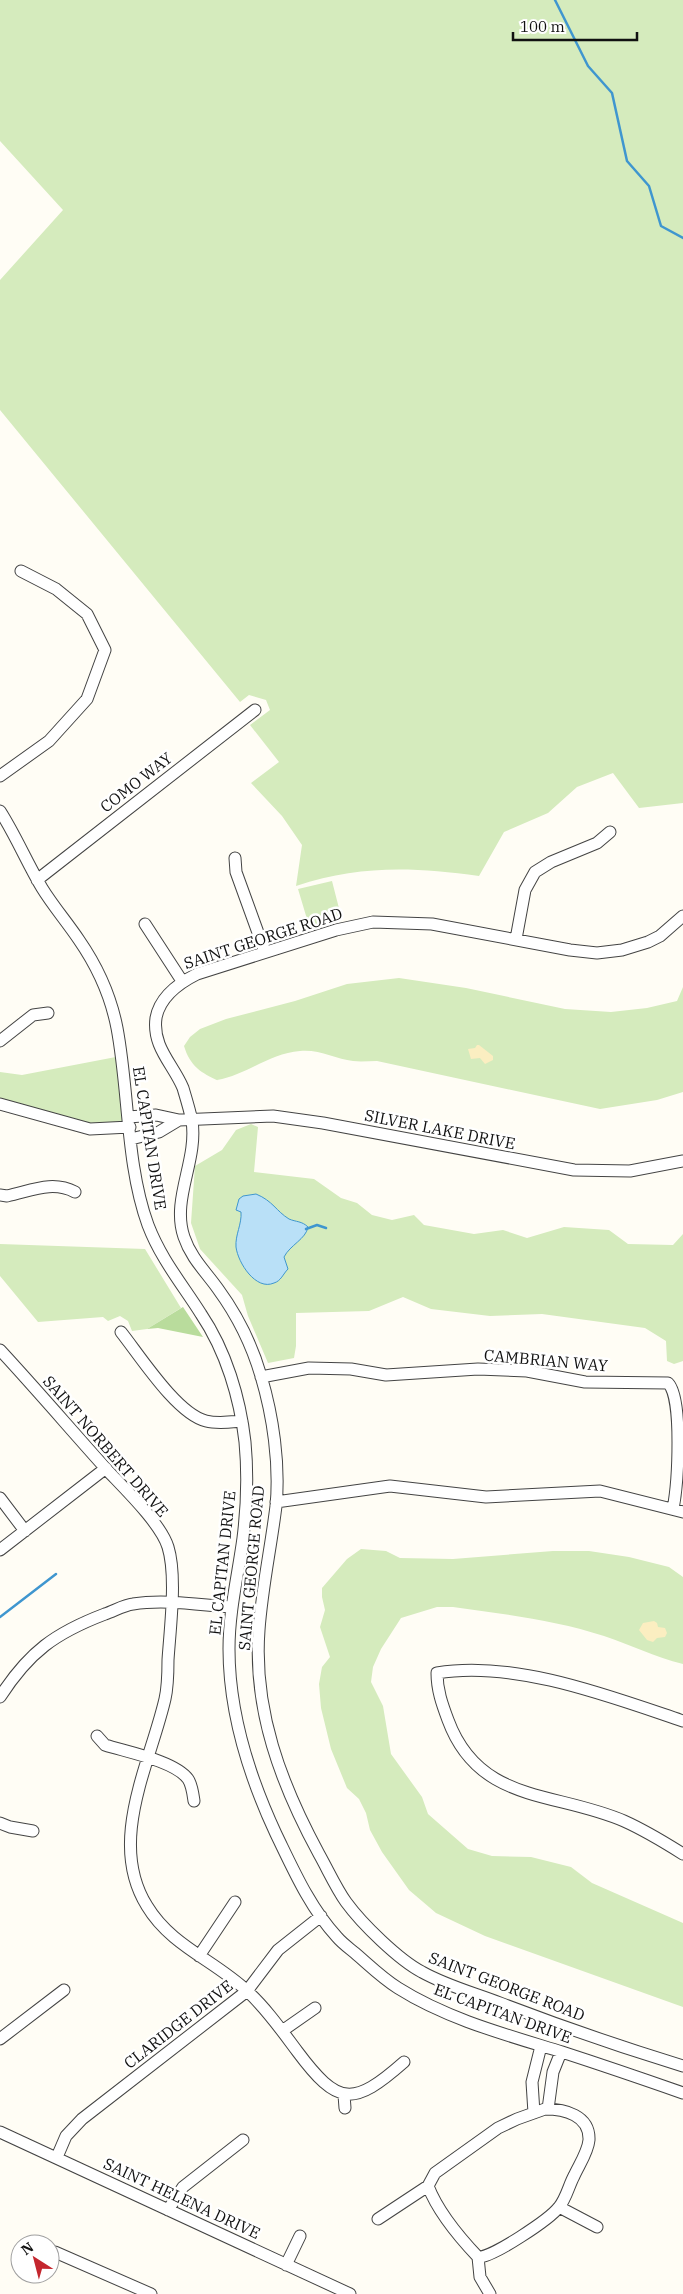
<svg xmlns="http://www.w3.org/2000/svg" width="683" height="2294" viewBox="0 0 683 2294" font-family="'IBM Plex Serif',serif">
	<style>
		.green { fill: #d5ebbd }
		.forest { fill: #b9dc9c }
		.sand { fill: #fbeec1 }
		.water { fill: #b9e0f7; stroke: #3f96cf }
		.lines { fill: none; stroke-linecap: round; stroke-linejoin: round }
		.stream { stroke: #3f96cf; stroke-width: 2.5 }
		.minor-casing { stroke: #444; stroke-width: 13 }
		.minor { stroke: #fff; stroke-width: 11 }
		.labels { text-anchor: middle; stroke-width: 5; stroke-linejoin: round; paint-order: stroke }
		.street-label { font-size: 16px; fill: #111; stroke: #fff }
	</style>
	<rect width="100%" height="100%" fill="#fffdf5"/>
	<path class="green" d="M0,0h683v803l-44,5 -26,-35 -36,14 -29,26 -44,19 -25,44c-67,-9 -119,-11 -183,10l6,-41 -20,-29 -31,-33 28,-21 -29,-37 20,-15 -4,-10 -17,-5 -9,7 -240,-292v-130l63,-70 -63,-69z
		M332,881l10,39 -32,9 -12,-40z
		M399,978l67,10 99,21 46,3 36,-4 30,-7 6,-14v105l-26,8 -57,9 -223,-48c-8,0 -16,1 -24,0 -17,-2 -34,-12 -53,-10 -30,2 -53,24 -83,29l2,1c-18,-8 -29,-15 -35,-35l6,-9 10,-8 26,-10 69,-18 52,-17z
		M121,1056l9,71 -40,2 -90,-25v-32l22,3z
		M251,1124l7,3 -4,45 60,7 27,19 16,5 15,12 20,5 22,-5 10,10 50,9 29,-4 24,8 37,-11 45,3 19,14 45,1 10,-11v127l-9,3 -7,-3 -1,-20 -21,-13 -103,-14 -52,2 -59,-7 -28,-12 -34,14 -73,2v33l-2,12 -26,5 -20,-47 -6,-21 -42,-46 -9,-26 4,-57 27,-16 14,-20z
		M0,1244l145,5 36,59 -34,21 -15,2 -4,-10 -8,-5 -12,5 -5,-4 -65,5 -38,-46z
		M361,1549l25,2 14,7 53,1 100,-8h36l40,6 40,10 14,10v87c-28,-7 -52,-19 -79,-28 -49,-16 -100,-22 -151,-29h-16l-36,11 -20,31 -8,18 -2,15 12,24 8,48 31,43 6,17 40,35 24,7 39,1 40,10 21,16 91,40v84l-198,-71 -49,-23 -27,-23 -27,-38 -12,-22 -4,-17 -7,-14 -12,-11 -16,-39 -10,-41 -2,-24 3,-17 8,-10 -10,-30 5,-17 -3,-13v-9l25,-29z"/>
	<path class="forest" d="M183,1307l20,30 -45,-9 -11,1z"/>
	<path class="sand" d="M477,1045h2l14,11v4l-8,4 -5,-6 -9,1 -3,-10 7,-1z
		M654,1621l3,2 1,4 7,1 2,5 -2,4 -8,1 -4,4 -6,-2 -8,-10 4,-7z"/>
	<path class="water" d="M256,1194c17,7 20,17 33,25 7,3 13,2 19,8 -2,12 -18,18 -24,30l4,12c-5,5 -7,12 -14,14 -18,8 -36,-20 -38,-36 -1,-12 6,-23 5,-35l-5,-2 3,-11 4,-3z"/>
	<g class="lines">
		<path class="stream" d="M555,0l33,66 24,27 15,68 22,25 12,40 22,12
			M306,1229l11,-4 9,3
			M0,1617l56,-43"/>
		<g class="minor-casing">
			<path id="minor" d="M0,776l49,-35 38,-42 18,-49 -18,-36 -31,-25 -35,-18
				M0,811c16,25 27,52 42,77 11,18 25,34 37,52 18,26 32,57 38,88 12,63 9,137 31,197 13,34 34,59 53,89 25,37 39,84 44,128 3,32 2,64 -2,96 -5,37 -14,73 -14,111 0,64 20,127 47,185 17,35 34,74 61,103 5,6 12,11 18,16 14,12 27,25 43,35 49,31 109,47 164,64 40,13 81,27 121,41
				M235,858l1,14 29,80
				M37,880l218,-170
				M683,916l-23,20 -12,6 -26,8 -25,3 -27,-3 -138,-26 -59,-2 -37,8 -139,44c-18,9 -37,22 -41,44 -4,29 17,46 27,70 3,10 7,23 9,33 6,40 -21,78 -8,116 7,21 22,35 34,52 19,26 34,56 43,87 12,40 19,88 15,130 -5,41 -14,82 -17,124 -6,80 22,154 60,224 9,16 17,34 27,48 16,22 53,58 76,70 25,14 52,21 78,31 60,23 121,44 183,63
				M145,924l37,57
				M516,939l9,-49 10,-18 16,-10 46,-19 13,-11
				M0,1041l33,-26 15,-2
				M0,1104l90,25 40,-2
				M128,1117l28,-2 23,5 94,-4 50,7 251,47 56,1 53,-10
				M131,1139l28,-7 20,-12
				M0,1195l7,1c24,-5 45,-16 68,-4
				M121,1332c19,24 56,82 85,89 12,3 24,1 36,0
				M0,1350c37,40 72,81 108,121 17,18 53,53 60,76 9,29 2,82 0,113 0,12 0,26 -3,39 -15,65 -58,143 -18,207 24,40 67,54 100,85 19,17 35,40 50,60 41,55 56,56 107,11
				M261,1377l48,-9 42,1 35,6 92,-6 49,2 58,11 83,1c15,15 10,100 5,126
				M0,1498l25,33
				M276,1502l114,-16 96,11 114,-6 83,21
				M0,1550l106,-82
				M0,1697c29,-45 55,-64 105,-83 9,-3 19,-9 28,-10 32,-5 67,1 99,3
				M683,1721c-74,-25 -168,-61 -246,-48 0,17 5,31 11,47 31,84 107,71 176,101 20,9 40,21 59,33
				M97,1736l8,9c22,7 70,16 83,34 4,6 5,15 6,22
				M0,1823l10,4 23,4
				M199,1956l36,-54
				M282,2031l33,-23
				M0,2039l64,-49
				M344,2095l1,13
				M545,2109c19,0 45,6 44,31 -1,12 -10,25 -15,36 -5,9 -8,23 -15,31 -9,12 -67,51 -81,50 -19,-20 -40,-45 -50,-71l7,-13 63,-45 19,-9z
				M548,2109l5,-37 8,-20
				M534,2113l-2,-31 9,-36
				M0,2132l350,162
				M57,2157l9,-21 16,-17 165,-128 31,-41 43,-34
				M559,2207l38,20
				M168,2210l15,-23 60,-47
				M378,2219l50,-33
				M50,2252h5l96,42
				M478,2257l2,20 10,17
				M286,2265l14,-29"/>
		</g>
		<use href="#minor" class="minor"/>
	</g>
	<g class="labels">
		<g class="street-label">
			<text transform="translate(136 782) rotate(-38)" y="6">COMO WAY</text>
			<text transform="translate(263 938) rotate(-18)" y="6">SAINT GEORGE ROAD</text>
			<text transform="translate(440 1129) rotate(11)" y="6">SILVER LAKE DRIVE</text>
			<text transform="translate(150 1138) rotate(81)" y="6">EL CAPITAN DRIVE</text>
			<text transform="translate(546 1360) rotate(5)" y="6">CAMBRIAN WAY</text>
			<text transform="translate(106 1446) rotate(49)" y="6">SAINT NORBERT DRIVE</text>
			<text transform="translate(222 1563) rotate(-84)" y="6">EL CAPITAN DRIVE</text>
			<text transform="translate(251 1568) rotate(-85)" y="6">SAINT GEORGE ROAD</text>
			<text transform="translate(507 1986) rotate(21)" y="6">SAINT GEORGE ROAD</text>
			<text transform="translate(503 2013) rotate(20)" y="6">EL CAPITAN DRIVE</text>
			<text transform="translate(178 2024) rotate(-38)" y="6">CLARIDGE DRIVE</text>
			<text transform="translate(182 2198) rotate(25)" y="6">SAINT HELENA DRIVE</text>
		</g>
	</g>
	<g transform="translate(35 2259) rotate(324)"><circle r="24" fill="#ffffff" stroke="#a0a0a0"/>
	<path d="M0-4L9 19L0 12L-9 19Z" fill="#c4262e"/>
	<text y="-8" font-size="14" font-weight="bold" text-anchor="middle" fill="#111111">N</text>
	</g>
	<path d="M513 32v8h124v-8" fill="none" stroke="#111111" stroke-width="2.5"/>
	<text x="520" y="32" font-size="15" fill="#111111" stroke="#ffffff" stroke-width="4" paint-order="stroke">100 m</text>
</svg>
